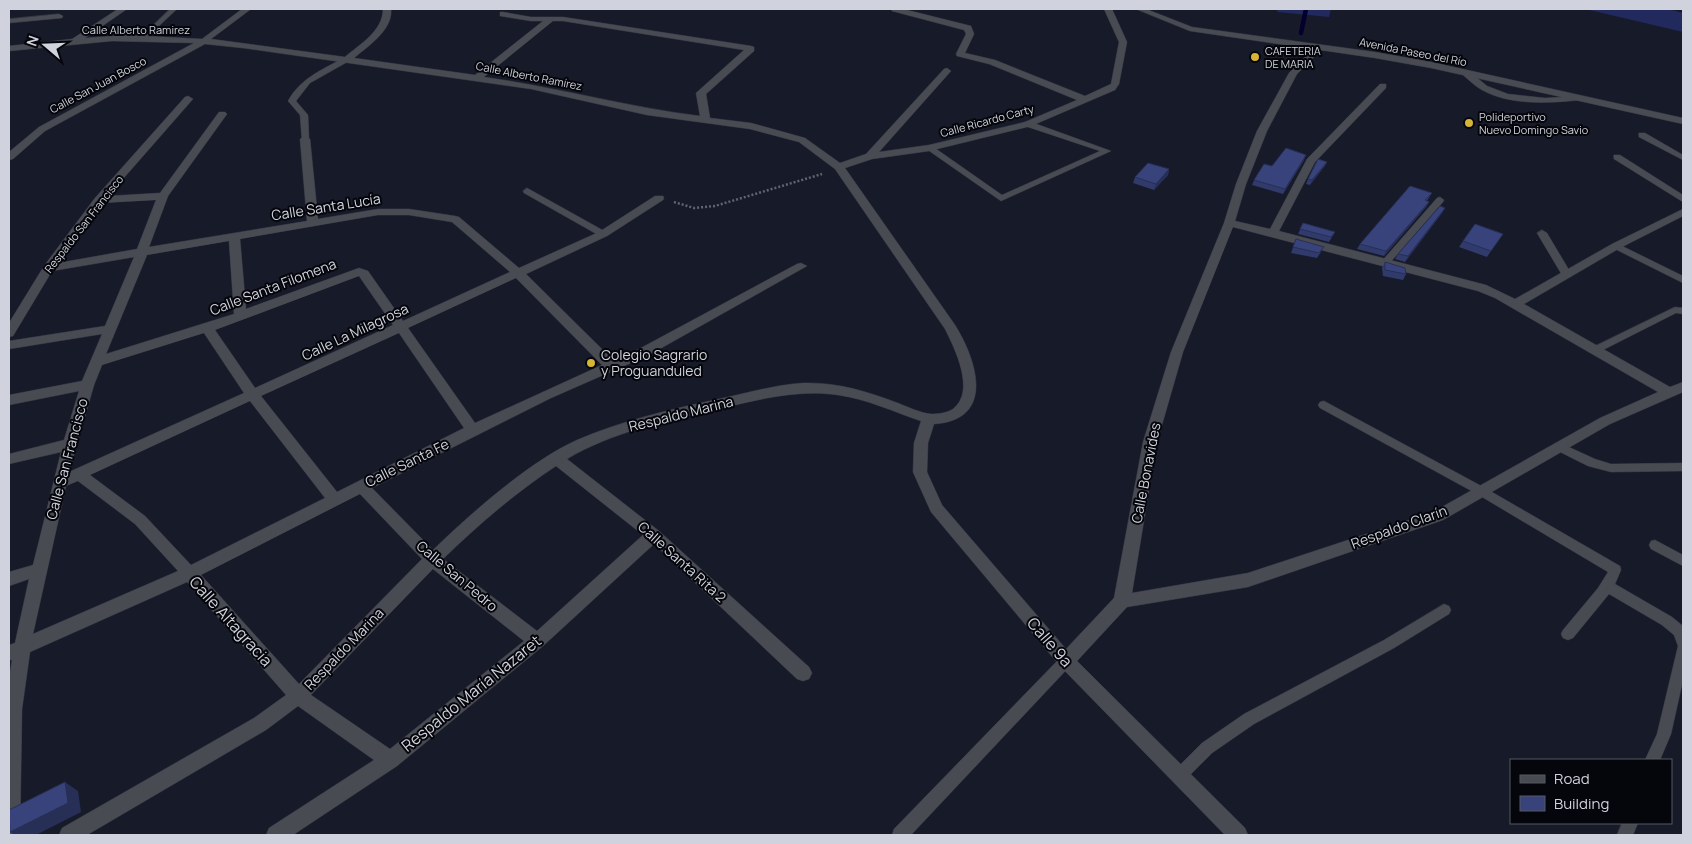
<svg xmlns="http://www.w3.org/2000/svg" width="1692" height="844" viewBox="0 0 1692 844" font-family="Manrope,sans-serif">
	<style>
		.green { fill: #21295d }
		.lines { fill: none; stroke-linecap: round; stroke-linejoin: round }
		.stream { stroke: #04002d; stroke-width: 4.5 }
		.service-casing { stroke: #313441; stroke-width: 1 }
		.minor-casing { stroke: #313441; stroke-width: 1 }
		.tertiary-casing { stroke: #313441; stroke-width: 1 }
		.path { stroke: #616471; stroke-width: 2.5; stroke-dasharray: 2 2; stroke-linecap: butt }
		.service { fill: #494b53; fill-rule: evenodd }
		.minor { fill: #494b53; fill-rule: evenodd }
		.tertiary { fill: #494b53; fill-rule: evenodd }
		.wall { fill: #303a6b }
		.shaded-wall { fill: #272f57 }
		.building { fill: #38437c; stroke: #272f57 }
		.poi-dot { fill: #d7b434; stroke: #05060b; stroke-width: 2 }
		.labels { text-anchor: middle; stroke-width: 4; stroke-linejoin: round; paint-order: stroke }
		.far-street-label { font-size: 11px; fill: #d0d3dd; stroke: #05060b }
		.far-poi-label { font-size: 11px; fill: #d0d3dd; stroke: #05060b; text-anchor: start }
		.street-label { font-size: 14px; fill: #d0d3dd; stroke: #05060b }
		.poi-label { font-size: 14px; fill: #d0d3dd; stroke: #05060b; text-anchor: start }
		.near-street-label { font-size: 16px; fill: #d0d3dd; stroke: #05060b }
	</style>
	<rect width="100%" height="100%" fill="#171a28"/>
	<path class="green" d="M1278,9h53l-2,8 -52,-5z
		M1585,9h83l15,4v19z"/>
	<g class="lines">
		<path class="stream" d="M1301,33l5,-24
			M1301,51l1,4"/>
		<g class="service-casing">
			<path id="service" d="M170,9h7l-33,31h-4v-2z
				M342,59l7,2 -39,22 -14,18 12,14 1,24 -7,2 -2,-26 -12,-14c12,-22 33,-31 54,-42z
				M1463,71h6l18,15 21,8 37,4 37,-2 4,2 -4,2c-32,3 -71,6 -100,-10 -7,-4 -13,-10 -19,-15z
				M1025,122h6l80,29 -110,50 -76,-53 7,-2 70,49 98,-44 -75,-25z
				M1639,133h6l38,22v5l-44,-23z
				M1614,155h6l63,40v7l-69,-43z
				M527,188l79,44 2,2 -5,3 -3,-1 -76,-43 -1,-2z
				M1440,197l4,3 -1,2 -55,63h-6v-4l55,-63z
				M1542,230l5,3 25,42 -2,2h-6l-2,-2 -25,-42z
				M1616,243l67,33v7l-70,-35v-4z
				M1675,307l8,1v6l-7,-1 -77,39h-8l-1,-2 1,-2z
				M1324,401l161,87 135,78 1,4 -6,14 57,33 11,9v54l-12,54 -11,26h-15l12,-26 21,-88 -4,-11 -12,-10 -53,-31 -36,44 -5,2 -5,-2 -2,-4 2,-4 35,-42 10,-16 -131,-78 -157,-86 -2,-3 2,-3z
				M1560,443l35,16 16,5 72,-1v8l-72,1 -23,-6 -32,-16 -2,-3 2,-3z
				M1655,540l28,15v11l-32,-17 -2,-4 2,-4z
				M1444,604l5,2 2,4 -2,4 -55,34 -140,76 -42,29 -28,28 -5,3 -5,-3 -3,-5 3,-5 28,-28 42,-29 140,-74z
				M1066,655l5,2 2,4 -2,4 -160,170h-19l2,-6 167,-172z
				M1622,823h16l-5,12h-16z"/>
		</g>
		<g class="minor-casing">
			<path id="minor" d="M118,9h9l-42,29 42,-3 75,4 40,-30h9l-40,30 134,18c15,-13 38,-26 38,-48h8c2,21 -23,37 -37,49l121,17 68,-54h-12l-31,-5v-4h3l28,5h32l188,29 3,1v4l-48,43 4,24 41,5 54,15 35,25 26,-9 78,-85 3,-1 4,3 -72,81 50,-7 96,-23 52,-22 -88,-36 -32,-8 -1,-2 10,-20 -2,-4 -72,-19 -1,-2h12l68,17 3,8 -9,19 30,7 90,36 26,-12 8,-42 -15,-33h8l15,33 -8,42 -4,6 -84,36 -102,25 -57,8 -27,9 110,157c22,35 41,95 -21,99l-6,19 -1,29 15,33 124,144 48,-51 29,-156 28,-90 53,-129 12,-39 21,-53 32,-58 20,-20 7,2 -19,19 -30,57 -21,53 -11,37 35,8 37,-70 73,-75h6v4l-71,74 -36,69 207,54 29,14 97,-55 71,-35v7l-63,32 -96,56 146,83 13,-5v10l-73,32 -167,96 -195,67 -121,20 -50,54 168,167 3,7h-23l-165,-169 -129,-154 -18,-40 1,-29 7,-22c-27,-9 -54,-22 -83,-26 -41,-6 -81,5 -120,14 -52,12 -106,23 -151,50l92,72 150,136 3,6 -3,6 -6,2 -6,-2 -143,-135 -111,102 -146,120 -104,69h-27l3,-7 105,-68 -76,-54 -32,24 -179,105h-28l3,-7 192,-110 32,-23 -99,-113 -157,70 -8,57 -2,126h-11v-157l3,-18h-3v-15l6,-2 14,-64 -20,7v-14l24,-7 28,-113 -52,12v-10l55,-14 15,-49 -70,14v-10l73,-14 20,-47 -93,15v-8l96,-15 29,-69 -82,14 -39,65 -4,1v-14l35,-57 51,-68 90,-101 3,-1 5,3 -85,97 52,-3 59,-81h6l2,2 -59,82 -19,51 158,-26 -7,-82 5,-3 5,3 8,80 60,-10h31l46,7 4,1 60,51 80,-36 56,-36h8l1,2 -1,2 -56,36 -81,38 87,86 26,-11 158,-85 4,-1 6,3 -158,89 -98,43 -179,90 61,62c37,-36 97,-89 144,-110 44,-19 91,-30 137,-40 30,-6 59,-15 89,-17 33,-1 63,8 92,19 11,4 25,11 36,12 7,0 16,-1 22,-5 23,-18 2,-60 -8,-80l-110,-160 -36,-27 -49,-13 -103,-14 -116,-26 -288,-41 -38,-4 -160,87 -32,28 -4,1v-8l30,-25 155,-84 -82,-2 -103,10v-5l63,-7zM553,21h10l181,29 -48,43 4,23c-73,-9 -143,-29 -216,-39zM156,200l-19,49 -79,14 44,-60zM378,215h31l43,7 58,50 -107,49 -35,-50 -9,-3 -113,41 -6,-70zM1233,227l245,64 17,7 163,94 -58,26 -167,94 -185,61 -116,20 25,-151 26,-90zM229,241l5,73 -128,40 41,-99zM359,276l34,49 -138,63 -40,-58zM516,278l86,87 -127,58 -67,-95zM204,333l40,60 -175,79 25,-87 8,-20zM399,333l65,95 -127,64 -76,-96zM250,401l75,97 -134,67 -46,-49 -55,-41zM556,466l87,69 -106,96 -94,-72c35,-34 72,-66 113,-93zM78,481l57,43 43,47 -145,63 33,-148zM360,494l62,65 -123,125 -98,-109zM433,569l91,72 -134,108 -79,-54z
				M59,14l4,2 -1,2 -53,5v-4z"/>
		</g>
		<g class="tertiary-casing">
			<path id="tertiary" d="M1136,9h10l46,18 183,25 56,10 252,56v6l-252,-56 -56,-10 -185,-27z"/>
		</g>
		<path class="path" d="M674,202l20,6 21,-2 107,-32"/>
		<use href="#service" class="service"/>
		<use href="#minor" class="minor"/>
		<use href="#tertiary" class="tertiary"/>
	</g>
	<path class="wall" d="M1304,160l-21,34 -31,-9 2,-5 18,-14z
		M1327,162l-3,5 -14,18 -4,-1 2,-5z
		M1169,169l-1,6 -14,15 -21,-7 2,-6z
		M1432,193l-5,8 2,1 -3,5 -42,49 -27,-7 3,-5z
		M1445,208l-3,5 -37,49 -10,-3 3,-5z
		M1303,223l32,9 -6,10 -31,-8z
		M1296,239l25,13 -4,6 -26,-5z
		M1499,239l-12,18 -28,-10 4,-6z
		M1385,262l21,12 -3,6 -20,-4 -1,-8z"/>
	<path class="shaded-wall" d="M1306,155l-2,5 -21,34 2,-5z
		M1327,162l-3,5 -14,18 2,-5z
		M1169,169l-1,6 -14,15 2,-6z
		M1429,202l-3,5 -42,49 2,-5z
		M1445,208l-3,5 -37,49 3,-6z
		M65,782l13,9 3,21 -45,23h-21l-5,-3z"/>
	<path class="building" d="M1286,148l20,7 -21,34 -31,-9 10,-16 8,2z
		M1318,159l9,3 -15,18 -4,-1z
		M1148,163l21,6 -13,15 -21,-7z
		M1410,186l22,7 -7,7 4,2 -43,49 -26,-7z
		M1440,206l5,2 -37,48 -10,-2z
		M1303,223l32,9 -4,5 -31,-8z
		M1475,224l28,10 -12,17 -28,-10z
		M1296,239l28,8 -5,6 -26,-6z
		M1385,262l20,6 1,6 -21,-4z
		M65,782l3,21 -58,29 -1,-22z"/>
	<g class="poi-dot">
		<circle cx="1255" cy="57" r="5"/>
		<circle cx="1469" cy="123" r="5"/>
		<circle cx="591" cy="363" r="5"/>
	</g>
	<g class="labels">
		<g class="far-street-label">
			<text x="136" y="34">Calle Alberto Ramirez</text>
			<text transform="translate(1413 52) rotate(11)" y="4">Avenida Paseo del Río</text>
			<text transform="translate(529 76) rotate(11)" y="4">Calle Alberto Ramírez</text>
			<text transform="translate(98 85) rotate(-28)" y="4">Calle San Juan Bosco</text>
			<text transform="translate(987 121) rotate(-15)" y="4">Calle Ricardo Carty</text>
			<text transform="translate(84 224) rotate(-52)" y="4">Respaldo San Francisco</text>
		</g>
		<g class="far-poi-label">
			<text x="1265" y="55">CAFETERIA<tspan x="1265" dy="13">DE MARIA</tspan></text>
			<text x="1479" y="121">Polideportivo<tspan x="1479" dy="13">Nuevo Domingo Savio</tspan></text>
		</g>
		<g class="street-label">
			<text transform="translate(326 207) rotate(-9)" y="5">Calle Santa Lucía</text>
			<text transform="translate(273 287) rotate(-21)" y="5">Calle Santa Filomena</text>
			<text transform="translate(355 332) rotate(-25)" y="5">Calle La Milagrosa</text>
			<text transform="translate(681 414) rotate(-14)" y="5">Respaldo Marina</text>
			<text transform="translate(67 459) rotate(-75)" y="5">Calle San Francisco</text>
			<text transform="translate(407 463) rotate(-26)" y="5">Calle Santa Fe</text>
			<text transform="translate(1146 473) rotate(-79)" y="5">Calle Bonavides</text>
			<text transform="translate(1399 527) rotate(-20)" y="5">Respaldo Clarín</text>
			<text transform="translate(682 562) rotate(42)" y="5">Calle Santa Rita 2</text>
			<text transform="translate(457 576) rotate(40)" y="5">Calle San Pedro</text>
			<text transform="translate(344 649) rotate(-46)" y="5">Respaldo Marina</text>
		</g>
		<g class="poi-label">
			<text x="601" y="360">Colegio Sagrario<tspan x="601" dy="16">y Proguanduled</tspan></text>
		</g>
		<g class="near-street-label">
			<text transform="translate(231 621) rotate(48)" y="6">Calle Altagracia</text>
			<text transform="translate(1050 642) rotate(49)" y="6">Calle 9a</text>
			<text transform="translate(471 693) rotate(-39)" y="6">Respaldo María Nazaret</text>
		</g>
	</g>
	<rect width="1692" height="844" fill="none" stroke="#d0d3dd" stroke-width="20"/>
	<rect x="1510" y="759" width="162" height="65" fill="#05060b" stroke="#56585f"/>
	<rect x="1520" y="775" width="25" height="8" fill="#494b53" stroke="#56585f"/>
	<text x="1554" y="784" font-size="15" fill="#d0d3dd">Road</text>
	<rect x="1520" y="796" width="25" height="15" fill="#38437c" stroke="#56585f"/>
	<text x="1554" y="809" font-size="15" fill="#d0d3dd">Building</text>
	<g transform="translate(45 45) rotate(289)" stroke="#05060b" stroke-width="4" paint-order="stroke">
	<path d="M0-4L9 19L0 12L-9 19Z" fill="#d0d3dd"/>
	<text y="-8" font-size="14" font-weight="bold" text-anchor="middle" fill="#d0d3dd">N</text>
	</g>
</svg>
